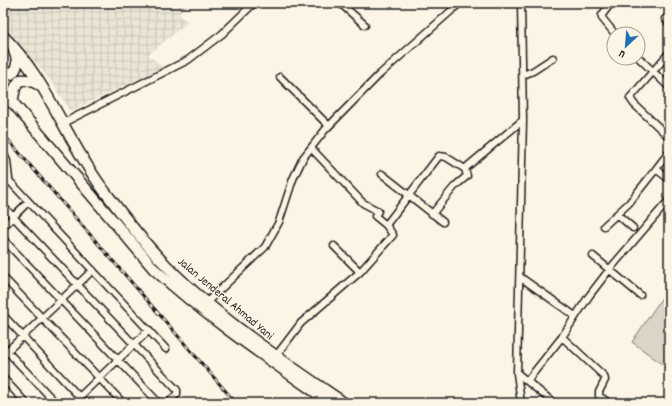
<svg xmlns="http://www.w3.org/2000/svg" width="672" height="406" viewBox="0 0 672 406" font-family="Dekko,sans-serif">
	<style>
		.industrial { fill: url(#industrial-grid) }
		.pitch { fill: #dbd5c8; stroke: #7c7872 }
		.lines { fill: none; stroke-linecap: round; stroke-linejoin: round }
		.minor-casing { stroke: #1c1c1c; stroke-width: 9 }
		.trunk-casing { stroke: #1c1c1c; stroke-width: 13 }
		.minor { stroke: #fcf5e5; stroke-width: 6 }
		.trunk { stroke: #fcf5e5; stroke-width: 10 }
		.rail-casing { stroke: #1c1c1c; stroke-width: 3 }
		.rail { stroke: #fcf5e5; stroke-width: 1.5; stroke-dasharray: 4.5; stroke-linecap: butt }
		.labels { text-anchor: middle; stroke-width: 3; stroke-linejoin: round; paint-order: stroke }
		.street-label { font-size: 12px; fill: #1c1c1c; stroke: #fcf5e5 }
	</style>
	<defs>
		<pattern id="industrial-grid" width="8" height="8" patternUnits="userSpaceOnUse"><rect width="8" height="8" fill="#ebe5d6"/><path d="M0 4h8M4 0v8" fill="none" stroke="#c9c4b7"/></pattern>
	</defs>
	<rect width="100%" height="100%" fill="#fcf5e5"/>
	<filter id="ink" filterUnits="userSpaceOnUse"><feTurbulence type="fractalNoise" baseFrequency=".025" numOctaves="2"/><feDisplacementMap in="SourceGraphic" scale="8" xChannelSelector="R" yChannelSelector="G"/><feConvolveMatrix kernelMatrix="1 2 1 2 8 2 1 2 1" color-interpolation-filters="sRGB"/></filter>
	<g filter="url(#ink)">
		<path class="industrial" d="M3,3h188l-13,11 10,8 -40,33 16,13 -94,43 -19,-30 -48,-57z"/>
		<path class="pitch" d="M669,287v82l-37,-27z"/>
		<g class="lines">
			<g class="minor-casing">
				<path id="minor" d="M340,3l25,22
					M611,3l-9,12v3l13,16
					M665,19l4,4
					M669,53l-39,45 4,6 35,33
					M638,57l31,30
					M523,75l10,-4 20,-13
					M280,77l49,49
					M63,123l125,-63 34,-26 32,-31
					M3,152l4,9 2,18
					M669,152l-13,17 13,10
					M3,174l163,175
					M382,174l61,48
					M3,206l174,184v4l-9,9
					M432,214l23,-28 12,-10 -2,-7 3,-3 55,-46
					M618,215l15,13
					M386,225l53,-69 7,1 19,12
					M604,226l25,-23 27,-34
					M3,227l25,-25
					M3,239l156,164
					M334,246l26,26
					M593,256l47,39
					M3,277l120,126
					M520,277l55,39
					M207,302l58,-55 14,-25 14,-43 10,-21 22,-28 54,-55 81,-72
					M3,315l82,88
					M562,337l42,39 1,4 -6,12v4l10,7
					M3,347l53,56
					M3,355l90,-85
					M276,356l25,-33 59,-51 33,-37 -7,-10 -11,-9 3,-5 -15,-8 -52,-55
					M517,373l37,30
					M3,378l23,25
					M527,381l35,-44 27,-41 20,-26 60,-70
					M73,403l76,-73
					M521,403l-4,-30 6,-253 -2,-117"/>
			</g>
			<g class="trunk-casing">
				<path id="trunk" d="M3,36c43,42 62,101 97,149 19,25 37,50 59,73 54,57 121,101 185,145
					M3,76l8,-2c8,-6 7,-15 3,-23
					M3,91l151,178c55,50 116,91 177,134
					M12,103l3,-15 5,-8c9,-1 15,2 22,7"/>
			</g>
			<use href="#minor" class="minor"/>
			<use href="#trunk" class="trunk"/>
			<g class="rail-casing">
				<path id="rail" d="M3,134l233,269"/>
			</g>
			<use href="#rail" class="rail"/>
		</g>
	</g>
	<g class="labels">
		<g class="street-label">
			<text transform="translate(226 298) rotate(40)" y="4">Jalan Jenderal Ahmad Yani</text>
		</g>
	</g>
	<rect width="672" height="406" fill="none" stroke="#fcf5e5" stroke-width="16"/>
	<rect x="8" y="8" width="656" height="390" fill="none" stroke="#1c1c1c" stroke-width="1.5" filter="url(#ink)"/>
	<g transform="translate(626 46) rotate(206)"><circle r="19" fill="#fcf5e5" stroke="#a29e95"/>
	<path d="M0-3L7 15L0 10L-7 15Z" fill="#1f6fb2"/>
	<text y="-6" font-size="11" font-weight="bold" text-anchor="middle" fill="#1c1c1c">U</text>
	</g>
</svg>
